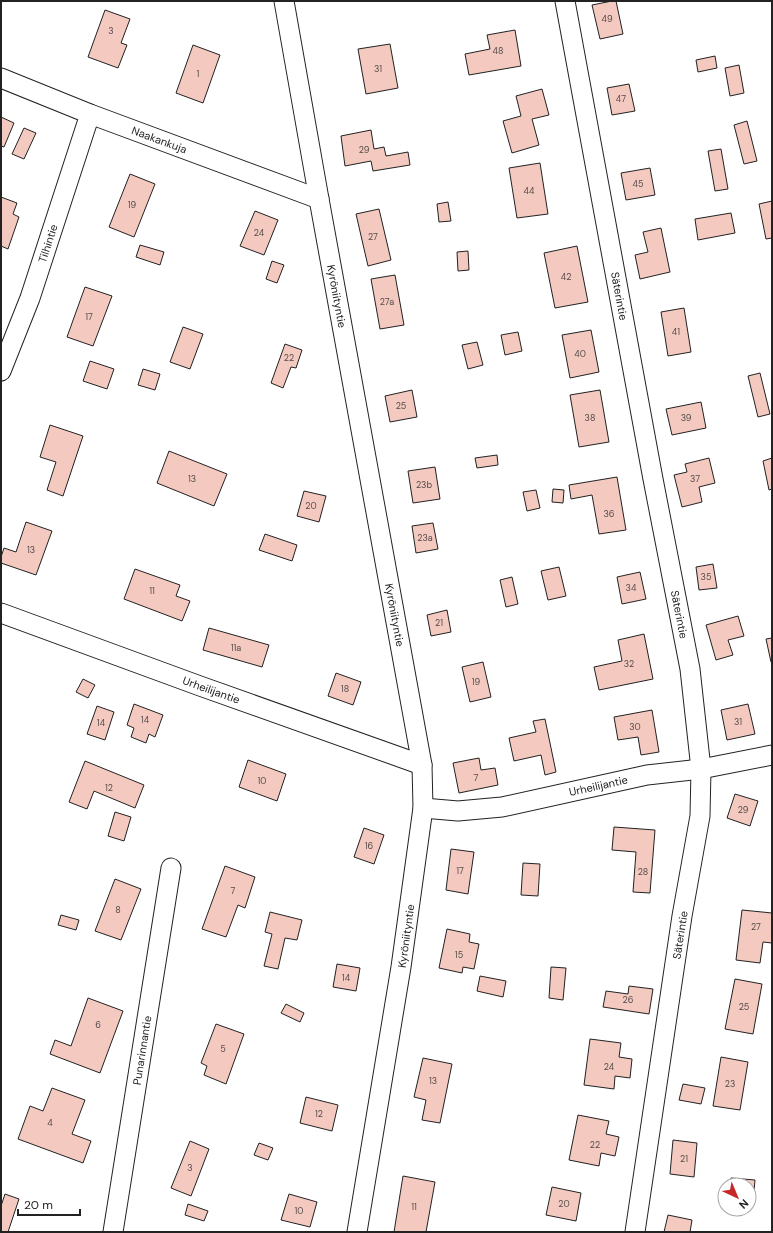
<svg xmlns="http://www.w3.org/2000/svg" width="773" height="1233" viewBox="0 0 773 1233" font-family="'DM Sans',sans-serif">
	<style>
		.building { fill: #f3c9c0; stroke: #222 }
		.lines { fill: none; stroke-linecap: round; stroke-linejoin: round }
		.minor-casing { stroke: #222; stroke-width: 21 }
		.minor { stroke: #fff; stroke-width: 19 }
		.labels { text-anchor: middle; stroke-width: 3; stroke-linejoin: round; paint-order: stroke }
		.number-label { font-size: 9px; fill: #564c4a }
		.street-label { font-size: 11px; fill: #222; stroke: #fff }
	</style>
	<rect width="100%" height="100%" fill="#fff"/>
	<path class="building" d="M612,1h4l7,33 -23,5 -8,-34z
		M105,10l25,9 -9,24 6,2 -9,23 -30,-11z
		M515,30l6,36 -52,9 -4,-21 25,-5 -3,-14z
		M390,44l8,44 -32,6 -8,-45z
		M193,45l27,10 -17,48 -27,-10z
		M715,56l2,12 -19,4 -2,-12z
		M739,65l5,28 -14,3 -5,-28z
		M629,84l6,27 -23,4 -5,-27z
		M542,89l7,26 -17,4 7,26 -27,8 -9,-32 18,-5 -5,-20z
		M1,117l13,6 -10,24 -3,-1z
		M747,121l10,40 -13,3 -10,-39z
		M24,128l12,5 -12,26 -12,-5z
		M371,130l3,19 10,-2 2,9 22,-4 2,13 -37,6 -2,-10 -26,5 -4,-30z
		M721,149l7,40 -13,2 -7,-40z
		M540,163l8,51 -31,4 -8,-50z
		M650,168l5,27 -29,5 -5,-27z
		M130,174l25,10 -21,53 -25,-10z
		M1,197l16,6 -4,11 6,3 -11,32 -7,-3z
		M772,201v37l-6,1 -7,-35z
		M448,202l3,19 -12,1 -2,-18z
		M379,209l12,51 -23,6 -12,-52z
		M255,211l23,9 -14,35 -24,-9z
		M731,213l4,20 -37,7 -3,-21z
		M661,228l9,44 -30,7 -5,-24 13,-3 -5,-20z
		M140,245l24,7 -4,13 -24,-8z
		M577,246l11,56 -33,6 -11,-55z
		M468,251l1,19 -11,1 -1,-19z
		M272,261l12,4 -7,18 -11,-4z
		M395,275l9,50 -24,4 -9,-50z
		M85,287l27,9 -19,50 -26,-9z
		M684,308l7,44 -23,4 -7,-44z
		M183,327l20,7 -13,35 -20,-7z
		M591,330l8,42 -29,6 -8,-43z
		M518,332l4,19 -17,4 -4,-20z
		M477,342l6,23 -15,4 -6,-24z
		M285,344l17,6 -6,18 -5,-1 -8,21 -12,-5z
		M90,361l24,8 -7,20 -24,-8z
		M143,369l17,5 -5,16 -17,-5z
		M760,373l10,41 -12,3 -10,-41z
		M412,390l5,27 -27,5 -5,-26z
		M600,390l9,52 -30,5 -9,-52z
		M701,402l5,26 -34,7 -6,-26z
		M50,425l33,11 -20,60 -16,-6 9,-28 -16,-5z
		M169,451l58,23 -13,32 -57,-23z
		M497,455l1,10 -21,3 -2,-10z
		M709,458l6,25 -16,4 3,15 -20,5 -8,-32 13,-3 -2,-8z
		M772,458v31l-3,1 -6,-29z
		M435,467l5,32 -27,4 -5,-32z
		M617,477l9,53 -27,4 -7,-39 -21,4 -2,-14z
		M553,489l11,1 -1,13 -11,-1z
		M536,490l4,18 -13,3 -4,-19z
		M304,491l22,5 -7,26 -22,-6z
		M26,522l26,9 -16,44 -35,-12v-6l3,-9 12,4z
		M433,523l5,26 -22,4 -4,-27z
		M265,534l32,11 -5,16 -33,-11z
		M713,564l4,24 -18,2 -3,-23z
		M559,567l7,29 -18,4 -7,-29z
		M135,569l45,16 -4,11 14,5 -8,20 -58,-22z
		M640,572l6,27 -24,5 -5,-27z
		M512,577l6,27 -12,3 -6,-27z
		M447,610l4,22 -20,4 -4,-21z
		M738,616l6,20 -16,4 5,15 -17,5 -10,-35z
		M209,628l60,17 -7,22 -59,-17z
		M644,634l9,45 -54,11 -5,-23 28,-6 -4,-21z
		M772,638v24h-1l-5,-23z
		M483,662l8,35 -21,5 -8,-35z
		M336,673l25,9 -8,23 -25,-9z
		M83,679l12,6 -7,13 -12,-6z
		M134,704l29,11 -8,22 -6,-3 -3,9 -15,-6 3,-9 -7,-3z
		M748,704l7,30 -28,6 -6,-30z
		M97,706l17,6 -9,28 -18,-6z
		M652,710l7,42 -18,3 -3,-18 -20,3 -4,-23z
		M545,719l11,53 -11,3 -4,-20 -27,6 -5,-23 27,-6 -3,-11z
		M479,758l2,12 14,-2 3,17 -39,8 -6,-30z
		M248,760l38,14 -9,27 -38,-14z
		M85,761l59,24 -9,23 -41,-17 -7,18 -18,-7z
		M735,794l23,7 -8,25 -23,-8z
		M115,812l16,5 -7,24 -16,-5z
		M614,827l41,3 -5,63 -17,-1 3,-40 -24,-2z
		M364,828l20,7 -10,29 -20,-7z
		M451,849l23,3 -6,42 -22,-4z
		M523,863l17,1 -2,32 -17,-1z
		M225,866l30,11 -10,31 -7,-3 -12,32 -24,-8z
		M115,879l26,10 -20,51 -26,-9z
		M742,910l30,3v30l-9,-1 -3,21 -24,-3z
		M270,912l32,8 -5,20 -12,-2 -7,31 -14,-3 8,-32 -7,-2z
		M61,915l18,5 -3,10 -18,-5z
		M447,929l23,5 -1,8 10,2 -5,25 -11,-2 -1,6 -23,-5z
		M337,964l23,4 -4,23 -23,-4z
		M551,967l15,1 -3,32 -14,-2z
		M480,976l26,5 -3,16 -26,-6z
		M735,979l27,5 -9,50 -28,-5z
		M629,986l24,3 -4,25 -46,-7 3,-16 22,3z
		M88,998l35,13 -23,62 -50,-19 5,-14 16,6z
		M286,1004l18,9 -4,9 -19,-9z
		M216,1024l28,10 -18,50 -22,-9 3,-9 -6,-3z
		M590,1039l31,4 -2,14 13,2 -2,19 -15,-2 -1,13 -30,-4z
		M721,1057l27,5 -8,48 -27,-4z
		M423,1058l29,6 -12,59 -18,-3 4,-20 -12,-3z
		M683,1084l22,4 -4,16 -22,-4z
		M52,1088l33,12 -13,34 19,7 -8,22 -65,-24 12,-33 13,5z
		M306,1097l32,8 -6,26 -32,-8z
		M578,1115l31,6 -3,13 13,3 -4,19 -14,-3 -2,13 -30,-6z
		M673,1140l24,3 -3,34 -24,-3z
		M190,1141l19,8 -18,47 -20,-8z
		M259,1143l14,5 -5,12 -14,-5z
		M403,1176l32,6 -9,50h-32z
		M731,1178l24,2 -2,22 -4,-1v-16h-19z
		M552,1187l29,6 -5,28 -30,-6z
		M5,1194l14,5 -11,33h-7v-26z
		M289,1194l28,8 -7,25 -29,-7z
		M188,1204l20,7 -4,10 -19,-6z
		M668,1215l24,5 -2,12h-26z"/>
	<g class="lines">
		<g class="minor-casing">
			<g id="minor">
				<path id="s1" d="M284,1l35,198 103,566 1,43 -22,159 -44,265"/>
				<path id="s2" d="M565,1l88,478 37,190 11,100 -1,47 -18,100 -47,316"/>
				<path id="s3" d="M1,78l89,36 229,85"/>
				<path id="s4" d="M1,371l29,-73 60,-184"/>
				<path id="s5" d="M1,613l199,73 222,79"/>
				<path id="s6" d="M423,808l35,3 44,-4 145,-32 54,-6 71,-14"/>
				<path id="s7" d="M113,1232l58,-364"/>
			</g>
		</g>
		<use href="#minor" class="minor"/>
	</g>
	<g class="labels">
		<g class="number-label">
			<text x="607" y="22">49</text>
			<text x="111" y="34">3</text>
			<text x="498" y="54">48</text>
			<text x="378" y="72">31</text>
			<text x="198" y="77">1</text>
			<text x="621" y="102">47</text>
			<text x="364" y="153">29</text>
			<text x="638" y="187">45</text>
			<text x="529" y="194">44</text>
			<text x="132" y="208">19</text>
			<text x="259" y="236">24</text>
			<text x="373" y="240">27</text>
			<text x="566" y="280">42</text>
			<text x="387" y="305">27a</text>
			<text x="89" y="320">17</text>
			<text x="676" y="335">41</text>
			<text x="580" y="357">40</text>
			<text x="289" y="361">22</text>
			<text x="401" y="409">25</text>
			<text x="590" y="421">38</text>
			<text x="686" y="421">39</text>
			<text x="192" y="482">13</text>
			<text x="695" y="482">37</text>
			<text x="424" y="488">23b</text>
			<text x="311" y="509">20</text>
			<text x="609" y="517">36</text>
			<text x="425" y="541">23a</text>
			<text x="31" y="553">13</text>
			<text x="706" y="580">35</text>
			<text x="631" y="591">34</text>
			<text x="152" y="594">11</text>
			<text x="439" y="626">21</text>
			<text x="236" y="651">11a</text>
			<text x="629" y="667">32</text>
			<text x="476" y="685">19</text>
			<text x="345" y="692">18</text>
			<text x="145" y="723">14</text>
			<text x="738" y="725">31</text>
			<text x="101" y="726">14</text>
			<text x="635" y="730">30</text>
			<text x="476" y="781">7</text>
			<text x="262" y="784">10</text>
			<text x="109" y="791">12</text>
			<text x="743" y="813">29</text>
			<text x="369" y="849">16</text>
			<text x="460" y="874">17</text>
			<text x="643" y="875">28</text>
			<text x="233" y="894">7</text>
			<text x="118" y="913">8</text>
			<text x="756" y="930">27</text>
			<text x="459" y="958">15</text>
			<text x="346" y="981">14</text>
			<text x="628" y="1003">26</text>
			<text x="744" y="1010">25</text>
			<text x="98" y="1028">6</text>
			<text x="223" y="1052">5</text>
			<text x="609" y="1070">24</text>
			<text x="433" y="1084">13</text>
			<text x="730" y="1087">23</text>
			<text x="319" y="1117">12</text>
			<text x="50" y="1126">4</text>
			<text x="595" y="1148">22</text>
			<text x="684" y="1162">21</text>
			<text x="190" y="1171">3</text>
			<text x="564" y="1207">20</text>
			<text x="414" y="1210">11</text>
			<text x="299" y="1214">10</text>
		</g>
		<g class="street-label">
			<text dy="4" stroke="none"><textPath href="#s3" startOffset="170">Naakankuja</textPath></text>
			<text dy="4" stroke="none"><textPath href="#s4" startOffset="136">Tilhintie</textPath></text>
			<text dy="4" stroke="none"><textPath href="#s2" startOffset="300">Säterintie</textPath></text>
			<text dy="4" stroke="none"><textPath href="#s1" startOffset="300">Kyröniityntie</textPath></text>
			<text dy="4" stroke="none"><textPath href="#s1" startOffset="624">Kyröniityntie</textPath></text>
			<text dy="4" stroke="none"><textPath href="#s2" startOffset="624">Säterintie</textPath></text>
			<text dy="4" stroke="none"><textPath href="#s5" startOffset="224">Urheilijantie</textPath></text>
			<text dy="4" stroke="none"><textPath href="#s6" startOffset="178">Urheilijantie</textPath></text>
			<text transform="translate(680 935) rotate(-81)" y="4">Säterintie</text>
			<text transform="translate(406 936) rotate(-82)" y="4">Kyröniityntie</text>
			<text dy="4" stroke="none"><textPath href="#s7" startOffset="184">Punarinnantie</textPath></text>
		</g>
	</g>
	<rect width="773" height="1233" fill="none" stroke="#222222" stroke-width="4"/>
	<g transform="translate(737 1197) rotate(136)"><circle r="19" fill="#ffffff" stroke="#a7a7a7"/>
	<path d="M0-3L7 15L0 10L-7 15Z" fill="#c62828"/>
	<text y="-6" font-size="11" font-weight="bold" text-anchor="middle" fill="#222222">N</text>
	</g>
	<path d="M18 1209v6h62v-6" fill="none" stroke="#222222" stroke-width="2"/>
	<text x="24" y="1209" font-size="12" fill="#222222" stroke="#ffffff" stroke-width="3" paint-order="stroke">20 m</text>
</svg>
